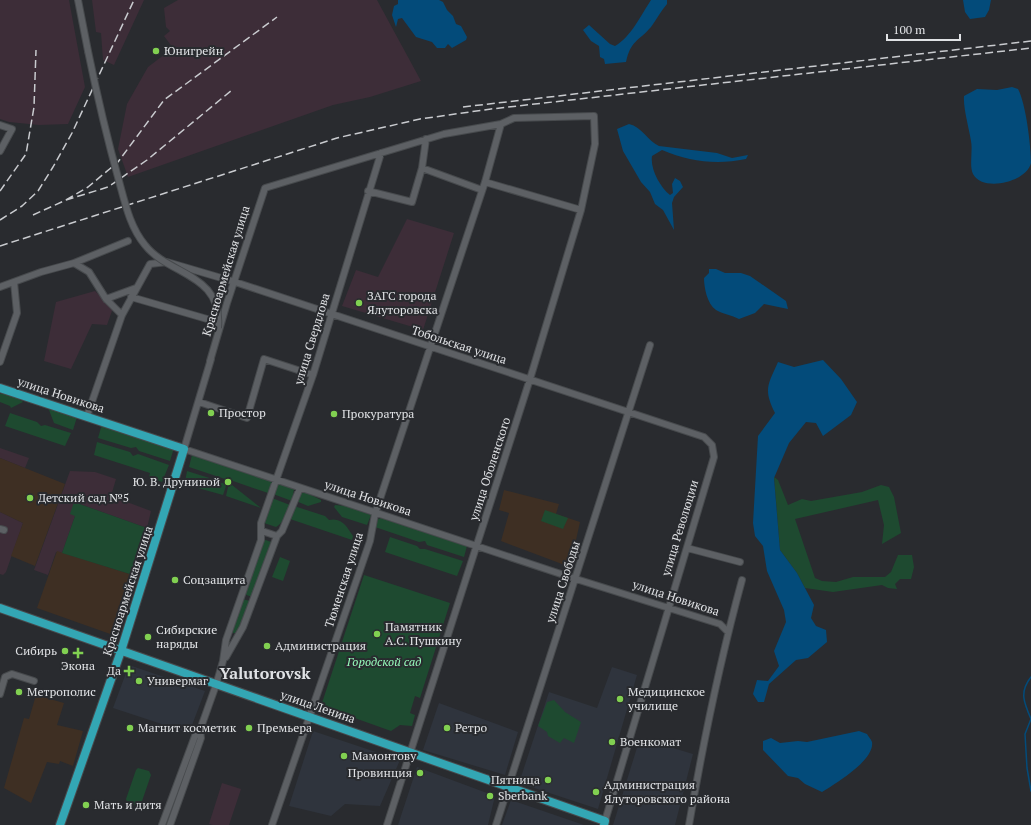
<svg xmlns="http://www.w3.org/2000/svg" width="1031" height="825" viewBox="0 0 1031 825" font-family="'PT Serif',serif">
	<style>
		.built { fill: #2f343d }
		.industrial { fill: #3d2d38 }
		.education { fill: #3e2f23 }
		.green { fill: #1e4a30 }
		.water { fill: #034b7a }
		.lines { fill: none; stroke-linecap: round; stroke-linejoin: round }
		.stream { stroke: #034b7a; stroke-width: 1.5 }
		.minor-casing { stroke: #474a4d; stroke-width: 8 }
		.major-casing { stroke: #474a4d; stroke-width: 10 }
		.minor { stroke: #5d6064; stroke-width: 6 }
		.major { stroke: #33a6b4; stroke-width: 8 }
		.rail { stroke: #c9cbcf; stroke-width: 1.5; stroke-dasharray: 8 4; stroke-linecap: butt }
		.minor-bridge-casing { stroke: #474a4d; stroke-width: 8; stroke-linecap: butt }
		.minor-bridge { stroke: #5d6064; stroke-width: 6 }
		.poi-dot { fill: #81d051; stroke: #292b2f; stroke-width: 1.5 }
		.labels { text-anchor: middle; stroke-width: 4; stroke-linejoin: round; paint-order: stroke }
		.poi-label { font-size: 12px; fill: #e0e2e5; stroke: #292b2f; text-anchor: start }
		.street-label { font-size: 12px; fill: #e0e2e5; stroke: #292b2f }
		.park-label { font-size: 12px; font-style: italic; fill: #97fcbc; stroke: #292b2f }
		.district-label { font-size: 16px; font-weight: bold; fill: #e0e2e5; stroke: #292b2f }
	</style>
	<rect width="100%" height="100%" fill="#292b2f"/>
	<path class="built" d="M129,665l76,26 -16,42 -76,-25z
		M612,667l25,8 -39,134 -79,-26 30,-91 48,16z
		M439,703l79,29 -13,43 -82,-25z
		M313,731l87,29 -20,46 -35,-2 -14,12 -42,-10z
		M640,738l53,16 -18,71h-62z
		M417,767l78,29 -7,29h-90z
		M511,800l73,25h-82z"/>
	<path class="industrial" d="M0,0h69l16,87 -17,37 -29,1 -30,-3 -9,-3z
		M92,0h52l-30,65 -11,-5 -2,-27 -5,-1z
		M178,0h199l44,81 -51,16 -37,8 -205,72 -10,-28 9,-45 21,-37 25,-19 -9,-12 6,-5 -4,-4 -2,-19z
		M407,219l47,14 -31,97 -81,-24 14,-36 22,7z
		M95,291l18,17 -6,17 -15,-1 -21,45 -27,-8 12,-59z
		M0,448l29,10 -4,10 -25,-10z
		M70,471l25,1 21,7 -5,17 40,15 -4,17 -73,-26 1,14 -13,37 -6,-1 -8,23 -14,-5z
		M0,512l23,11 -17,49 -3,3 -3,-1z
		M222,783l19,6 -12,36h-16l-4,-1z"/>
	<path class="education" d="M0,458l65,26 -30,82 -24,-10 12,-33 -23,-11z
		M504,490l55,14 -3,10 24,8 -10,45 -69,-26 8,-28 -10,-3z
		M57,551l76,24 -20,60 -76,-27z
		M36,695l28,8 -7,22 26,6 -10,35 -13,-5 -1,3 -12,-2 -16,41 -27,-15 20,-70 5,1z"/>
	<path class="green" d="M7,393l15,8 1,1 -12,6 -1,-2 -10,-4v-8z
		M49,410h11l17,7 -4,13 -19,-7z
		M10,413l27,9 4,4 4,-1 26,8 -6,13 -60,-20z
		M102,424l72,24 -4,13 -31,-10 -3,-4 -5,1 -33,-10z
		M97,442l33,10 3,4 5,-2 31,11 -7,17 -13,-5 1,-4 -56,-18z
		M192,455l80,27 -4,11 -35,-12 -3,-4 -5,2 -36,-12z
		M187,471l32,10 -34,1z
		M774,477l4,3 10,25 14,-6 9,2 51,-9 19,-7 8,2 5,10 7,36 -19,11 2,-19 -6,-25 -83,19 20,59 7,3 14,1 17,-5h32l6,-5 7,-17h14l2,12 -3,12h-11l-5,5 2,5 -9,-1 -6,-3 -49,7 -28,-4 -8,-15 -17,-23z
		M224,483l2,3 -3,9 -36,-10z
		M278,483l16,6 -2,12 -19,-7z
		M232,485l29,23 -35,-12 2,-9z
		M299,492l8,1 14,7v2l-13,4 -12,-5z
		M272,498l18,7c-3,9 -6,17 -14,22l-12,-4z
		M74,502l73,26 -14,47 -71,-22 13,-37 -5,-2z
		M335,505l11,1 25,9 -4,10 -25,-8 -8,-10z
		M294,506l31,10 4,4c13,-3 18,7 24,16l-1,4 -62,-21z
		M545,510l23,8 -5,11 -22,-8z
		M381,518l86,28 -3,11 -37,-12 -2,-4 -6,1 -44,-15 3,-8z
		M390,537l27,9 3,3h5l38,12 -6,15 -72,-24z
		M263,539l8,3 -19,55 -8,-3z
		M280,557l10,4 -7,20 -11,-4z
		M364,575l86,28 -30,95 -5,-2 -5,17 5,2 -3,11 -12,-1 -9,6 -70,-25z
		M242,599l8,2 -13,33 -6,-2z
		M554,700l11,12 16,10 -7,21 -10,-5 -4,5 -12,-7 -1,-4 -9,-6 9,-24z
		M138,768l11,3 2,4 -10,29 -3,2 -11,-4 -1,-3 10,-29z"/>
	<path class="water" d="M398,0h41l4,2 4,8 6,6 3,8 5,2 6,11 -1,3 -14,8 -4,-4 -3,4h-8l-5,-6 -16,-5 -14,-19 -4,1 -2,8 -4,-12 2,-9 4,-2z
		M651,0h16v4c-6,7 -11,16 -16,23 -13,15 -20,13 -25,35l-21,2 -1,-5 -4,-2 -1,-11 -8,-5 -8,-11 6,-5 21,19 5,2c16,-9 26,-31 36,-46z
		M963,0h28l-2,10 -4,7 -15,2 -5,-7z
		M1012,87l6,2c8,15 13,57 13,74 -5,20 -49,29 -58,11 -4,-9 0,-23 -2,-33 -2,-13 -8,-33 -7,-45l13,-7 20,1z
		M629,124c13,3 19,17 30,22l58,7 15,5 16,-3 -2,4c-29,6 -56,3 -84,-9l-10,6c-2,13 8,31 18,39l3,-2 -1,-9 3,-6 5,3 3,6 -9,10 -2,6 2,27 -11,-20 -8,-6 -5,-12 -9,-10 -18,-31 -6,-22z
		M709,269h7l9,4h16l9,3 36,25 2,8 -24,-5 -9,9 -16,6c-7,-4 -17,-5 -23,-9 -9,-6 -12,-23 -12,-32l5,-5z
		M823,360l18,19 16,23 -6,13 -28,21 -7,-13 -10,-1 -17,21 -15,35 6,72 17,23 17,32 -3,13 5,8 10,4 1,12 -19,16 -12,2 -27,24 -5,18h-6l-5,-8 4,-14 11,1 11,-15 -5,-15 12,-29 -2,-12 -17,-39 -4,-25 -8,-10 -2,-13 5,-87 17,-23c-12,-24 -7,-28 3,-51l16,5z
		M859,731l8,3c1,2 4,5 5,8 3,18 -37,42 -50,50l-17,-8 -7,-6 -10,-2 -25,-26v-9l8,-3 9,5 18,-2 9,1z"/>
	<g class="lines">
		<path class="stream" d="M1031,677c-12,15 -7,26 0,42l-6,15 2,34 4,23"/>
		<g class="minor-casing">
			<path id="minor" d="M78,0l10,51
				M0,125l12,4 -12,22
				M422,168l60,22
				M485,182l96,28
				M368,191l44,11 10,-34 4,-29
				M74,263l54,-22
				M0,287l41,-15 33,-9 15,9 17,27 16,16
				M131,297l83,24
				M106,299l30,-11
				M211,359l-27,90 392,130 144,45 8,8
				M210,361l17,-58 38,-115 179,-54 57,-10 13,-6 80,-2 1,28 -14,66 -51,169 -143,446
				M0,362l17,-49 -3,-31
				M199,402l48,16 17,-59 49,16
				M87,416l35,-101 28,-51 17,-2 68,20 469,155 8,8 2,12 -109,364
				M0,529l4,1
				M262,531l15,5
				M687,548l53,14
				M226,657l17,-30 34,-91 5,-5 18,-43
				M0,694l5,-17 7,-3 22,7
				M162,825l33,-89 5,-6 16,-45 7,-24 3,-21 35,-100v-17l52,-148 68,-222
				M170,825l31,-87 -1,-8
				M272,825l98,-284 5,-27 110,-332 16,-58
				M496,825l154,-480
				M689,825c14,-82 31,-164 53,-245"/>
		</g>
		<g class="major-casing">
			<path id="major" d="M0,388l184,61 -63,202 -61,174
				M0,608l605,213 -1,4"/>
		</g>
		<use href="#minor" class="minor"/>
		<use href="#major" class="major"/>
		<path class="rail" d="M463,107l568,-66
			M0,191l26,-37 8,-47 2,-57
			M66,200l22,-13 30,-25 46,-62 113,-83
			M33,215l33,-15 42,-13 39,-27 85,-70
			M0,220l22,-14 16,-15 15,-24 19,-34 62,-133
			M0,246l337,-108 83,-19 71,-10 540,-61"/>
		<g class="minor-bridge-casing">
			<path id="minor-bridge" d="M88,51c9,44 19,87 31,130 6,22 11,46 26,64 24,31 78,28 73,83"/>
		</g>
		<use href="#minor-bridge" class="minor-bridge"/>
	</g>
	<g class="poi-dot">
		<circle cx="156" cy="51" r="4"/>
		<circle cx="359" cy="303" r="4"/>
		<circle cx="211" cy="413" r="4"/>
		<circle cx="334" cy="414" r="4"/>
		<circle cx="228" cy="482" r="4"/>
		<circle cx="30" cy="498" r="4"/>
		<circle cx="175" cy="580" r="4"/>
		<circle cx="377" cy="634" r="4"/>
		<circle cx="148" cy="637" r="4"/>
		<circle cx="267" cy="646" r="4"/>
		<circle cx="65" cy="651" r="4"/>
		<path d="M76 647h4v4h4v4h-4v4h-4v-4h-4v-4h4z"/>
		<path d="M127 665h4v4h4v4h-4v4h-4v-4h-4v-4h4z"/>
		<circle cx="139" cy="681" r="4"/>
		<circle cx="19" cy="692" r="4"/>
		<circle cx="620" cy="699" r="4"/>
		<circle cx="130" cy="728" r="4"/>
		<circle cx="249" cy="728" r="4"/>
		<circle cx="447" cy="728" r="4"/>
		<circle cx="612" cy="742" r="4"/>
		<circle cx="344" cy="756" r="4"/>
		<circle cx="420" cy="773" r="4"/>
		<circle cx="548" cy="780" r="4"/>
		<circle cx="596" cy="792" r="4"/>
		<circle cx="490" cy="796" r="4"/>
		<circle cx="86" cy="805" r="4"/>
	</g>
	<g class="labels">
		<g class="poi-label">
			<text x="164" y="55">Юнигрейн</text>
			<text x="367" y="300">ЗАГС города<tspan x="367" dy="14">Ялуторовска</tspan></text>
			<text x="219" y="417">Простор</text>
			<text x="342" y="418">Прокуратура</text>
			<text x="220" y="486" text-anchor="end">Ю. В. Друниной</text>
			<text x="38" y="502">Детский сад №5</text>
			<text x="183" y="584">Соцзащита</text>
			<text x="385" y="631">Памятник<tspan x="385" dy="14">А.С. Пушкину</tspan></text>
			<text x="156" y="634">Сибирские<tspan x="156" dy="14">наряды</tspan></text>
			<text x="275" y="650">Администрация</text>
			<text x="57" y="655" text-anchor="end">Сибирь</text>
			<text x="78" y="670" text-anchor="middle">Экона</text>
			<text x="121" y="675" text-anchor="end">Да</text>
			<text x="147" y="685">Универмаг</text>
			<text x="27" y="696">Метрополис</text>
			<text x="628" y="696">Медицинское<tspan x="628" dy="14">училище</tspan></text>
			<text x="138" y="732">Магнит косметик</text>
			<text x="257" y="732">Премьера</text>
			<text x="455" y="732">Ретро</text>
			<text x="620" y="746">Военкомат</text>
			<text x="352" y="760">Мамонтову</text>
			<text x="412" y="777" text-anchor="end">Провинция</text>
			<text x="540" y="784" text-anchor="end">Пятница</text>
			<text x="604" y="789">Администрация<tspan x="604" dy="14">Ялуторовского района</tspan></text>
			<text x="498" y="800">Sberbank</text>
			<text x="94" y="809">Мать и дитя</text>
		</g>
		<g class="street-label">
			<text transform="translate(226 271) rotate(-73)" y="4">Красноармейская улица</text>
			<text transform="translate(312 339) rotate(-73)" y="4">улица Свердлова</text>
			<text transform="translate(459 345) rotate(18)" y="4">Тобольская улица</text>
			<text transform="translate(61 395) rotate(18)" y="4">улица Новикова</text>
			<text transform="translate(490 469) rotate(-72)" y="4">улица Оболенского</text>
			<text transform="translate(368 498) rotate(18)" y="4">улица Новикова</text>
			<text transform="translate(680 528) rotate(-73)" y="4">улица Революции</text>
			<text transform="translate(344 580) rotate(-72)" y="4">Тюменская улица</text>
			<text transform="translate(563 582) rotate(-72)" y="4">улица Свободы</text>
			<text transform="translate(128 591) rotate(-72)" y="4">Красноармейская улица</text>
			<text transform="translate(676 598) rotate(18)" y="4">улица Новикова</text>
			<text transform="translate(318 707) rotate(19)" y="4">улица Ленина</text>
		</g>
		<g class="park-label">
			<text x="384" y="666">Городской сад</text>
		</g>
		<g class="district-label">
			<text x="265" y="679">Yalutorovsk</text>
		</g>
	</g>
	<path d="M887 34v6h73v-6" fill="none" stroke="#e0e2e5" stroke-width="2"/>
	<text x="893" y="34" font-size="12" fill="#e0e2e5" stroke="#292b2f" stroke-width="3" paint-order="stroke">100 m</text>
</svg>
